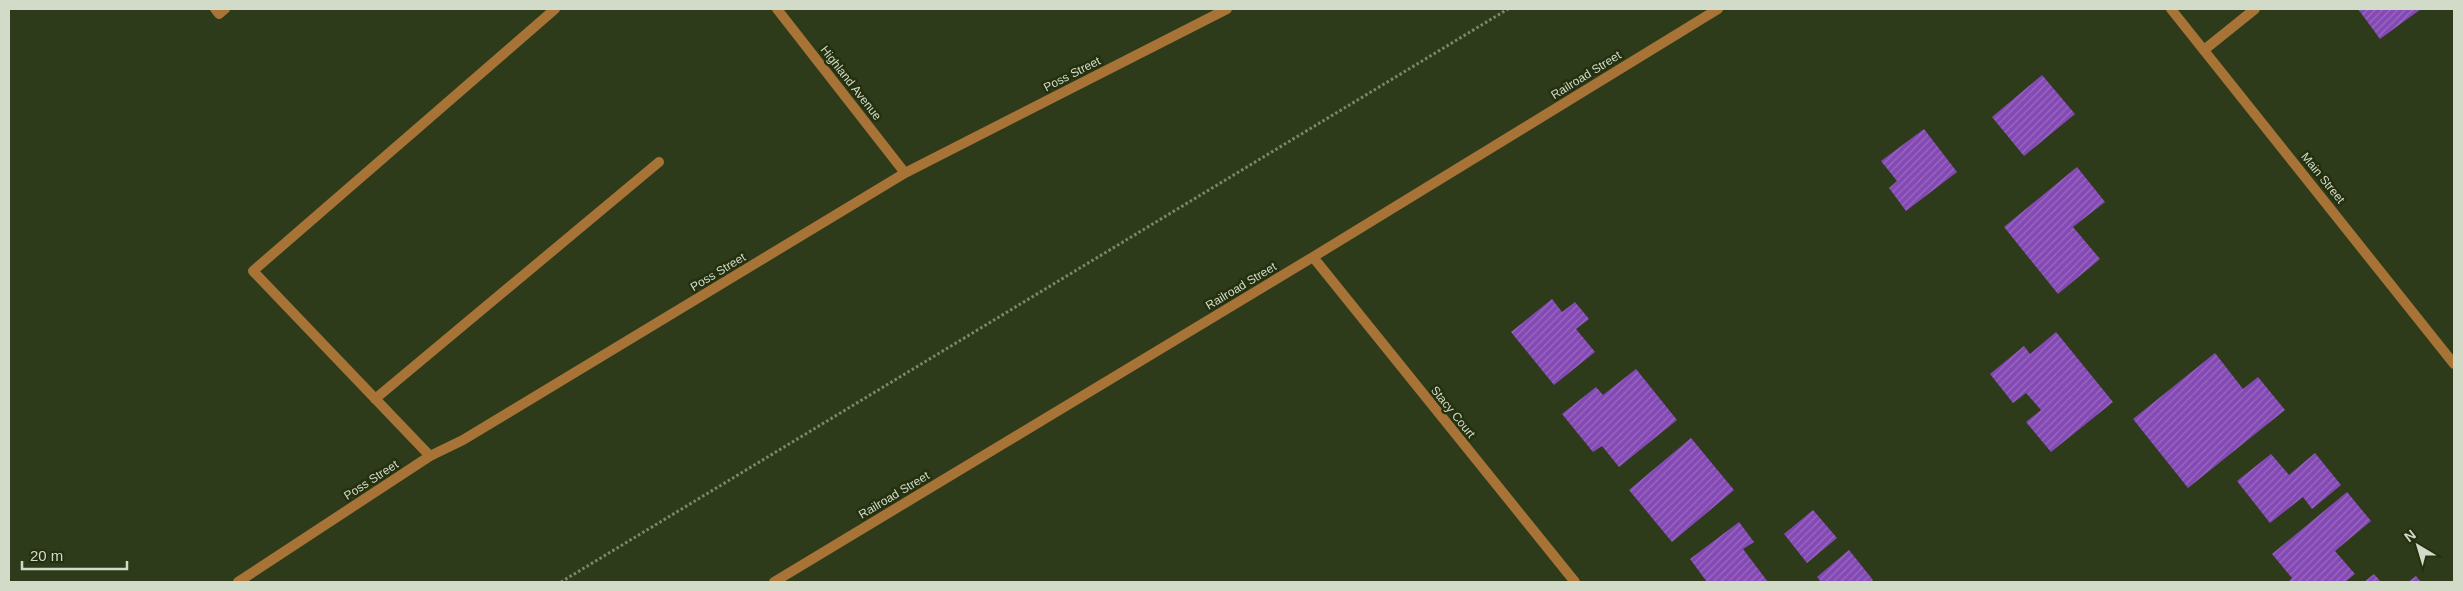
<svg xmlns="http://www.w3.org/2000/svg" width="2463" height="591" viewBox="0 0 2463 591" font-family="Helvetica,sans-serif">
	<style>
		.building { fill: url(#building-hatch) }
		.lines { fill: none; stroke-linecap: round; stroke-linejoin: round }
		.path { stroke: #7c876c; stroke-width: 3; stroke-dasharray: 2.5 2.5; stroke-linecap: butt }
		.service { stroke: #a87336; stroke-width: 10 }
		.minor { stroke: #a87336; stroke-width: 10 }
		.tertiary { stroke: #a87336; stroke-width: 10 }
		.labels { text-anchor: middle; stroke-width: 5; stroke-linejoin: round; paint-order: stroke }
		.street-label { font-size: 12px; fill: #d2dbc7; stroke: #24300f }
	</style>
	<defs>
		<pattern id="building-hatch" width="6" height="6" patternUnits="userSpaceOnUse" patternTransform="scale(1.25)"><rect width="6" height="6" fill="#8449b4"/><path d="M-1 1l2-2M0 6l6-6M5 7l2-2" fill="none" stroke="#9a6bc0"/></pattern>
	</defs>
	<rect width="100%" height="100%" fill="#2e3b1a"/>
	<path class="building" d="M2358,9h63l-41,30z
		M2042,75l33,39 -51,42 -32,-39z
		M1924,129l33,43 -51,39 -17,-23 8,-7 -16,-20z
		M2077,167l28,35 -32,25 27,32 -42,35 -54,-67z
		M1552,299l10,13 13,-10 14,17 -13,10 19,23 -41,33 -43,-53z
		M2056,332l57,70 -62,50 -25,-30 15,-12 -15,-17 -13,10 -23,-29 34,-28 6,8z
		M2215,353l28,36 15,-12 27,33 -97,78 -55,-69z
		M1636,369l41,51 -58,47 -17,-21 -9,6 -31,-38 34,-27 7,8z
		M1691,438l43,52 -62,52 -43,-52z
		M2315,453l26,32 -29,24 -9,-12 -33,26 -33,-42 34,-27 18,21z
		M2347,492l24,29 -36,30 20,23 -10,8h-57l4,-4 -20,-24z
		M1813,510l24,28 -30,25 -23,-29z
		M1739,522l15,20 -11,7 25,33h-61l-17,-23z
		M1849,550l24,30 -3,2h-49l-4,-5z
		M2374,574l7,8h-17z
		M2416,576l5,6h-13z"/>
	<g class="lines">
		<path class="path" d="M561,582l947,-573"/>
		<path class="service" d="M215,9l4,5 6,-5
			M375,399l284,-237
			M430,456l-177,-185 302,-262"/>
		<path class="minor" d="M777,9l128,164
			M2204,50l51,-41
			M1313,257l262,325
			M238,582l192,-126 33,-16 442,-267 322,-164
			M774,582l539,-325 405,-248"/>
		<path class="tertiary" d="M2171,9l283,355"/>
	</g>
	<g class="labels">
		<g class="street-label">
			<text transform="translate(1072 74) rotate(-27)" y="4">Poss Street</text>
			<text transform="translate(1586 75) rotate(-32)" y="4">Railroad Street</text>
			<text transform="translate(851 83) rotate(52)" y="4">Highland Avenue</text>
			<text transform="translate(2323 178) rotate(51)" y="4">Main Street</text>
			<text transform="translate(718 272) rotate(-31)" y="4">Poss Street</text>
			<text transform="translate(1241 286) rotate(-31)" y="4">Railroad Street</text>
			<text transform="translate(1453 412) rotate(51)" y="4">Stacy Court</text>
			<text transform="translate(371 480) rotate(-33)" y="4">Poss Street</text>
			<text transform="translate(894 495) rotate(-31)" y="4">Railroad Street</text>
		</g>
	</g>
	<rect width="2463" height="591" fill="none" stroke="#d2dbc7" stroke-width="20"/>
	<g transform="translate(2418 546) rotate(322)" stroke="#24300f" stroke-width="4" paint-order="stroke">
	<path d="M0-4L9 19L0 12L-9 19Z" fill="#d2dbc7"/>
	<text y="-8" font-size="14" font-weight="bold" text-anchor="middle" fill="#d2dbc7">N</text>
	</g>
	<path d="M22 561v8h105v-8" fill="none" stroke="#d2dbc7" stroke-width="2.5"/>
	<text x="30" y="561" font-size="15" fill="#d2dbc7" stroke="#24300f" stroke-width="4" paint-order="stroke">20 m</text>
</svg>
